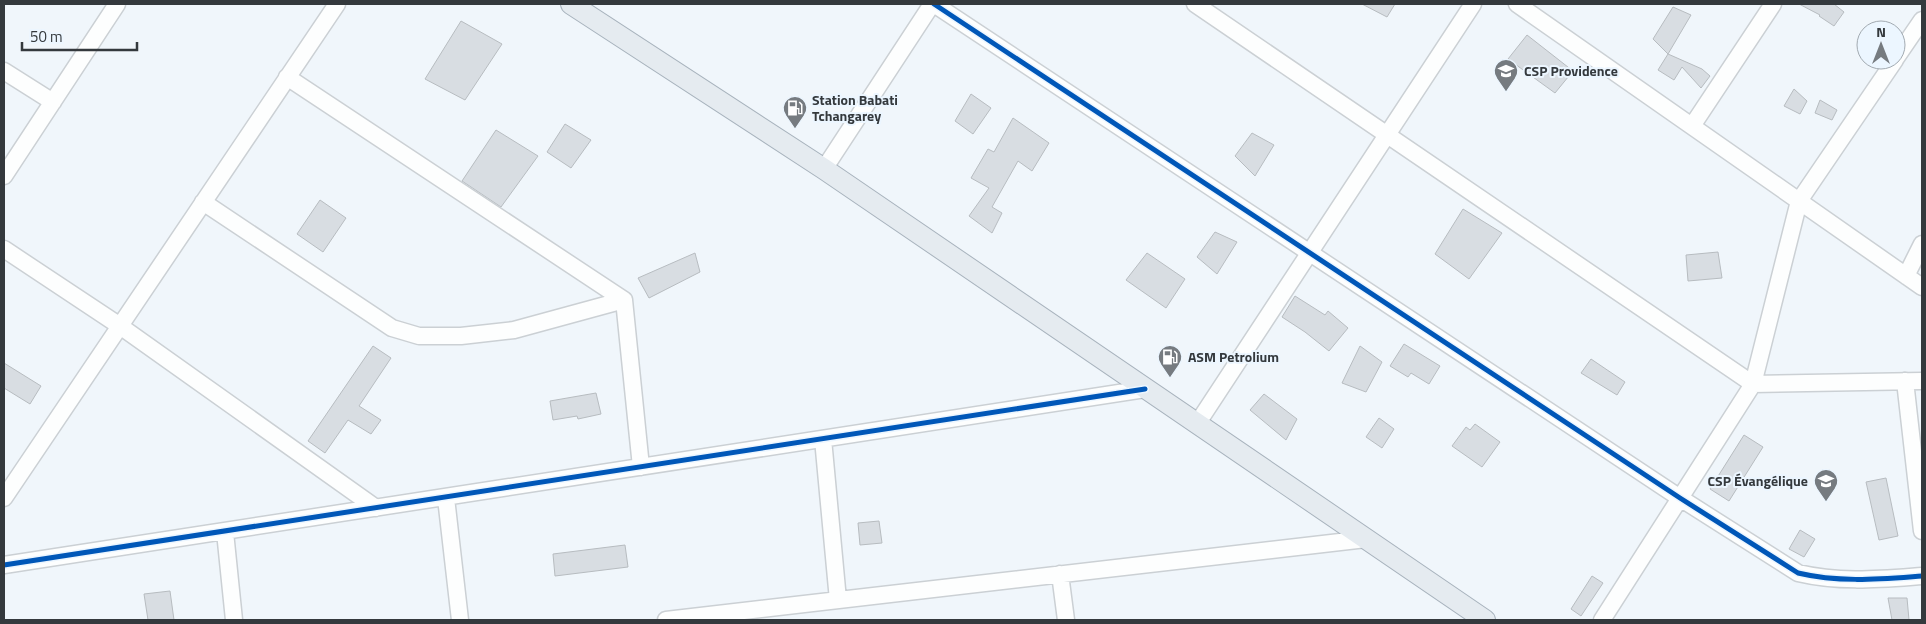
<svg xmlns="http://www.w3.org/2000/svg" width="1926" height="624" viewBox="0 0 1926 624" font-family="'Titillium Web',sans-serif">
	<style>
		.building { fill: #d8dde2; stroke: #b7bcc0 }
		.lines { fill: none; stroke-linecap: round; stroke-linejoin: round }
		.minor-casing { stroke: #cbd0d4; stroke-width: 19 }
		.major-casing { stroke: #a8b3bd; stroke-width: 22 }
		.minor { stroke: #fdfefe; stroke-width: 16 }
		.major { stroke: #e5ebf0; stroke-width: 20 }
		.cycleway-casing { stroke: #ecf6ff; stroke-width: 8 }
		.cycleway { stroke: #0057b8; stroke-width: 5 }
		.labels { text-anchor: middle; stroke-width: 4; stroke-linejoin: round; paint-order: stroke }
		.poi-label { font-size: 14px; font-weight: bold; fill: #34393d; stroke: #ecf6ff; text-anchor: start }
	</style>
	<rect width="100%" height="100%" fill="#f0f6fb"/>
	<path class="building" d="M1362,4h33l-8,13z
		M1799,4h35l10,8 -10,14 -15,-10 1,-1z
		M1673,7l18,8 -23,39 -15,-15z
		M461,21l41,23 -37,56 -40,-21z
		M1527,35l46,36 -18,22 -47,-34z
		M1668,54l34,15 8,7 -9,12 -19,-21 -8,13 -16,-10z
		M1794,89l13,12 -7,13 -16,-8z
		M971,94l20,14 -18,26 -18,-13z
		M1820,100l17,10 -5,10 -17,-7z
		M1013,118l36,25 -17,28 -14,-10 -26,46 10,6 -10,20 -23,-17 20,-28 -18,-10 17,-29 6,3z
		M565,124l26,16 -20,28 -24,-16z
		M496,130l42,26 -37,51 -39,-26z
		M1252,133l22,12 -19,31 -20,-20z
		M320,200l26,18 -23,34 -26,-18z
		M1463,209l39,24 -33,46 -34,-25z
		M1215,232l22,10 -20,32 -20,-17z
		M1718,252l4,26 -34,3 -2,-26z
		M695,253l5,19 -51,26 -11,-20z
		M1147,253l38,26 -19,29 -40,-28z
		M1295,296l30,19 3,-4 20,17 -19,23 -24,-19 -23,-15z
		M1404,344l36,22 -11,18 -18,-11 -3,4 -18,-11z
		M373,346l18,12 -32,48 22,14 -10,14 -23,-14 -23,33 -17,-12z
		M1360,346l22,16 -16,30 -24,-9z
		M1591,359l34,23 -8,13 -36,-22z
		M4,363l37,23 -11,18 -26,-16z
		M596,393l5,21 -23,5 -1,-3 -24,4 -3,-19z
		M1264,394l33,25 -11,21 -36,-30z
		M1379,418l15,11 -12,19 -16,-11z
		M1475,424l25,18 -18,25 -30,-21 14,-19 4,3z
		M1744,435l19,12 -34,54 -19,-12z
		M1886,478l12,58 -19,4 -13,-58z
		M879,521l3,22 -22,2 -2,-22z
		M1800,530l15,9 -11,18 -15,-8z
		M625,545l3,22 -73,9 -2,-22z
		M1592,576l11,7 -22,33 -10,-7z
		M170,591l4,29h-26l-4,-26z
		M1888,598h19l2,22h-17z"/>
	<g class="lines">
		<g class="minor-casing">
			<path id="minor" d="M934,4l746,494 118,75c42,10 82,6 124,3
				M1195,4l558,380 169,-3
				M1517,4l405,283
				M1896,58l26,-38
				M4,71l49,31
				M287,77l337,223 17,167
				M1692,126l81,-122
				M824,169l108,-165
				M4,176l113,-172
				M203,202l189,126 27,8h42l53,-6 110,-30
				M4,249l116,77 256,182
				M1906,276l16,-32
				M1905,381l17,150
				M1197,424l276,-420
				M823,439l15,161
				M4,498l333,-494
				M446,498l14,122
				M225,532l9,88
				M4,565l1141,-176
				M1060,574l6,46
				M666,620l700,-81
				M1602,620l151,-236 46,-183 96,-141"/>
		</g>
		<g class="major-casing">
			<path id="major" d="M571,4l253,165 661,451"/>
		</g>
		<use href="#minor" class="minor"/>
		<use href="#major" class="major"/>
		<g class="cycleway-casing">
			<path id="cycleway" d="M934,4l746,494 118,75c42,10 82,6 124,3
				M4,565l1141,-176"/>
		</g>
		<use href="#cycleway" class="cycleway"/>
	</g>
	<defs>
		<g id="school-pin" transform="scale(1.25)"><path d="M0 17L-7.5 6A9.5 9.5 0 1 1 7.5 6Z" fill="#767b80" stroke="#ecf6ff"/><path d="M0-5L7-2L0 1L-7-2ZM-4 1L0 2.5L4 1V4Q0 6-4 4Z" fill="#fff"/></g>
		<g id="fuel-pin" transform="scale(1.25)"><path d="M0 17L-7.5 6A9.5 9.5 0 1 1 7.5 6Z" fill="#767b80" stroke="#ecf6ff"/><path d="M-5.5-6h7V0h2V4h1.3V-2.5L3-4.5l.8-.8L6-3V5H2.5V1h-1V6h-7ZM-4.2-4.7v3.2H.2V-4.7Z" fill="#fff"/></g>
	</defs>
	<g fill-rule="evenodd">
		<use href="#school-pin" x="1506" y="71"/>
		<use href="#fuel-pin" x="795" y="108"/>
		<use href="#fuel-pin" x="1170" y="357"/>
		<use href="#school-pin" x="1826" y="481"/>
	</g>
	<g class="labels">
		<g class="poi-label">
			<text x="1524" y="76">CSP Providence</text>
			<text x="812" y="105">Station Babati<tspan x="812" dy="16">Tchangarey</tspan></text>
			<text x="1188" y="362">ASM Petrolium</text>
			<text x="1808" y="486" text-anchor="end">CSP Évangélique</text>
		</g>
	</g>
	<rect width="1926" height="624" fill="none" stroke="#34393d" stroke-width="10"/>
	<g transform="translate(1881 45)"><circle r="24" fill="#ecf6ff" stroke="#a2aab1"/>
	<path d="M0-4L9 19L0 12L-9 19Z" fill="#767b80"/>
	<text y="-8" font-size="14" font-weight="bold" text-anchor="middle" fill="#34393d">N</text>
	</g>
	<path d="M22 42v8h115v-8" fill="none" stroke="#34393d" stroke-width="2.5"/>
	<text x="30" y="42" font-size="15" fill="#34393d" stroke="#ecf6ff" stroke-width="4" paint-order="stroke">50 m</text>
</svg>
